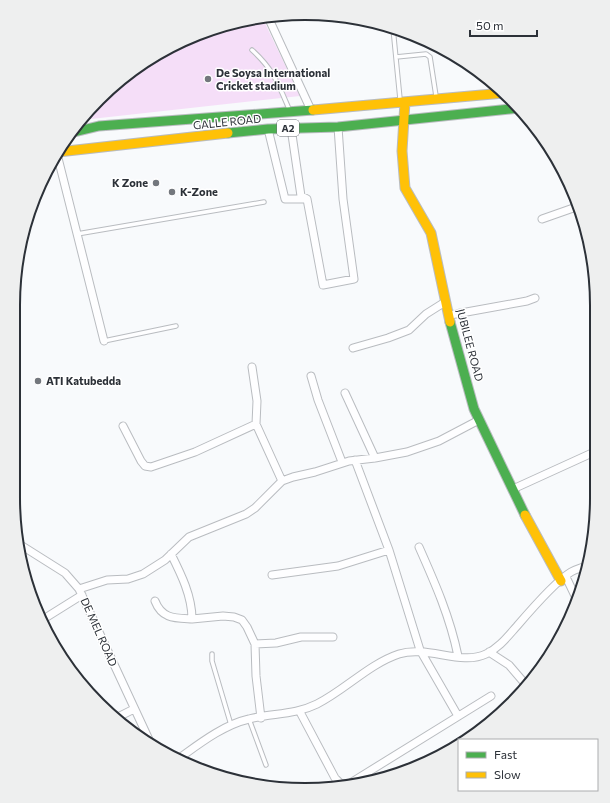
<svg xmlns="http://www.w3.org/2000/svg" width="610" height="803" viewBox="0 0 610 803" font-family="Commissioner,sans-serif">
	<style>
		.green { fill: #f5def8 }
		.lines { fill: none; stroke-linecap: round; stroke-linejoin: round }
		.lane-casing { stroke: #b9bcc0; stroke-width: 5.5 }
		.street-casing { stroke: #b9bcc0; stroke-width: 9 }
		.fast-casing { stroke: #b9bcc0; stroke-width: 11 }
		.slow-casing { stroke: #b9bcc0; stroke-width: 11 }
		.lane { stroke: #fefeff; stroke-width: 3.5 }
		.street { stroke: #fefeff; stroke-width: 7 }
		.fast { stroke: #4caf50; stroke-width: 9 }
		.slow { stroke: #ffc107; stroke-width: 9 }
		.poi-dot { fill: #73777d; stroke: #fff; stroke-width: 1.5 }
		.labels { text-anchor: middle; stroke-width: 3; stroke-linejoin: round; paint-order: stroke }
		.shield { fill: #fff; stroke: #6b6f74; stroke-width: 1 }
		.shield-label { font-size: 10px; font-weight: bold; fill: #2c3138 }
		.poi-label { font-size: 11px; font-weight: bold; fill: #2c3138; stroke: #fff; text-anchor: start }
		.street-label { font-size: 11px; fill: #2c3138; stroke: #fff }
		.rim { fill: none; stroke: #2c3138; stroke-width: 2 }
	</style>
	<rect width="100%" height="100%" fill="#f8fafc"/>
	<path class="green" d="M262,17l38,79 -218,24 61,-58 50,-27 55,-16z"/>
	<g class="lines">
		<g class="lane-casing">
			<path id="lane" d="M393,28l7,71
				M252,50c21,19 26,33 37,59
				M396,57l30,-3 4,3 6,39
				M77,234l187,-32
				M104,341l72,-15
				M212,654v7l19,64
				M249,719l17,46"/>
		</g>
		<g class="street-casing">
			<path id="street" d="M268,17l43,93
				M268,129l17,70h22l-6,-3 -10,-68
				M57,154l47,187
				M307,199l16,86 31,-6 -11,-80 -5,-72
				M542,219l37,-13
				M450,315l77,-14 8,-3
				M353,348l35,-10 21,-8 17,-16 19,-12
				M252,367l5,34 -1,23
				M311,376l7,24 24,62
				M345,393l30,65
				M123,426l18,35 4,5 6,1 44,-15 61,-28 26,57
				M355,460l34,90 31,100 38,66
				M513,489l79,-36
				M19,544l46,29 14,16 72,155
				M419,547c16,36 31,70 39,109
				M171,554c10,20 21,42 21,65l31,-3 11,1 8,3 5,7 8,17 1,32 5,42
				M272,575l66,-9 51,-16
				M566,577l11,23
				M79,589l28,-9 21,-1 15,-5 22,-14 24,-23 57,-23 9,-6 27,-27 11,-4 22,-5 34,-11 26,-3 32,-6 32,-11 40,-21
				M155,601c7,18 20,17 37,18
				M42,620l40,-25
				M255,644l21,-1 25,-6h32
				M489,652l20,13 18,21
				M300,712l35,66 5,5 4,1
				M116,718l18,-9
				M178,759c21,-15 45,-34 71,-40 23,-6 46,-4 68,-15 28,-14 52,-40 82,-50 28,-9 62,12 87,0 13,-6 22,-18 31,-28 12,-14 39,-45 54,-54 5,-3 11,-4 17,-7
				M352,782l139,-86"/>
		</g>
		<g class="fast-casing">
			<path id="fast" d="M70,133l29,-7 214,-16
				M228,133l40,-4 70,-2 181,-19
				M450,322l24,87 51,106"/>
		</g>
		<g class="slow-casing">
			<path id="slow" d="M405,102l-3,49 3,37 26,45 19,89
				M313,110l191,-17
				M58,152l170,-19
				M525,515l36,66"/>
		</g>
		<use href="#lane" class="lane"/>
		<use href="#street" class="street"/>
		<use href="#fast" class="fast"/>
		<use href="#slow" class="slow"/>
	</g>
	<g class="poi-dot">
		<circle cx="208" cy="79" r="4"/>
		<circle cx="156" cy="183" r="4"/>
		<circle cx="172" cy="192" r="4"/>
		<circle cx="38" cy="381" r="4"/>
	</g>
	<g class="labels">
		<rect class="shield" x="277" y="120" width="22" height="16" rx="3"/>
		<g class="shield-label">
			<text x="288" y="132">A2</text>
		</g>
		<g class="poi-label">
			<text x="216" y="77">De Soysa International<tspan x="216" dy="13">Cricket stadium</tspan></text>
			<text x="148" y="187" text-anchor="end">K Zone</text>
			<text x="180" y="196">K-Zone</text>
			<text x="46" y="385">ATI Katubedda</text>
		</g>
		<g class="street-label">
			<text transform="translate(227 122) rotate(-6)" y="4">GALLE ROAD</text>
			<text transform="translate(470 345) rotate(75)" y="4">JUBILEE ROAD</text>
			<text transform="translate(99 632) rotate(66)" y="4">DE MEL ROAD</text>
		</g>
	</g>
	<path d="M0 0H610V803H0ZM305 20H305A285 285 0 0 1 590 305V498A285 285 0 0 1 305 783H305A285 285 0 0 1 20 498V305A285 285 0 0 1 305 20Z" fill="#eeefef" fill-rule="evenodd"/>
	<path class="rim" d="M305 20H305A285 285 0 0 1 590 305V498A285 285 0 0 1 305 783H305A285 285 0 0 1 20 498V305A285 285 0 0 1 305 20Z"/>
	<rect x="458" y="739" width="140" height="52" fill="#ffffff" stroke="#abadaf"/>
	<rect x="466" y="752" width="20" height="6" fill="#4caf50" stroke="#abadaf"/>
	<text x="494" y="759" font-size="12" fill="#2c3138">Fast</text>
	<rect x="466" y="772" width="20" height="6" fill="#ffc107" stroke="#abadaf"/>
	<text x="494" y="779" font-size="12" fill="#2c3138">Slow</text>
	<path d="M470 30v6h67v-6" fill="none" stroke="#2c3138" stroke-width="2"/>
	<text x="476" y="30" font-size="12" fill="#2c3138" stroke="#ffffff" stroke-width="3" paint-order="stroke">50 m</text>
</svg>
